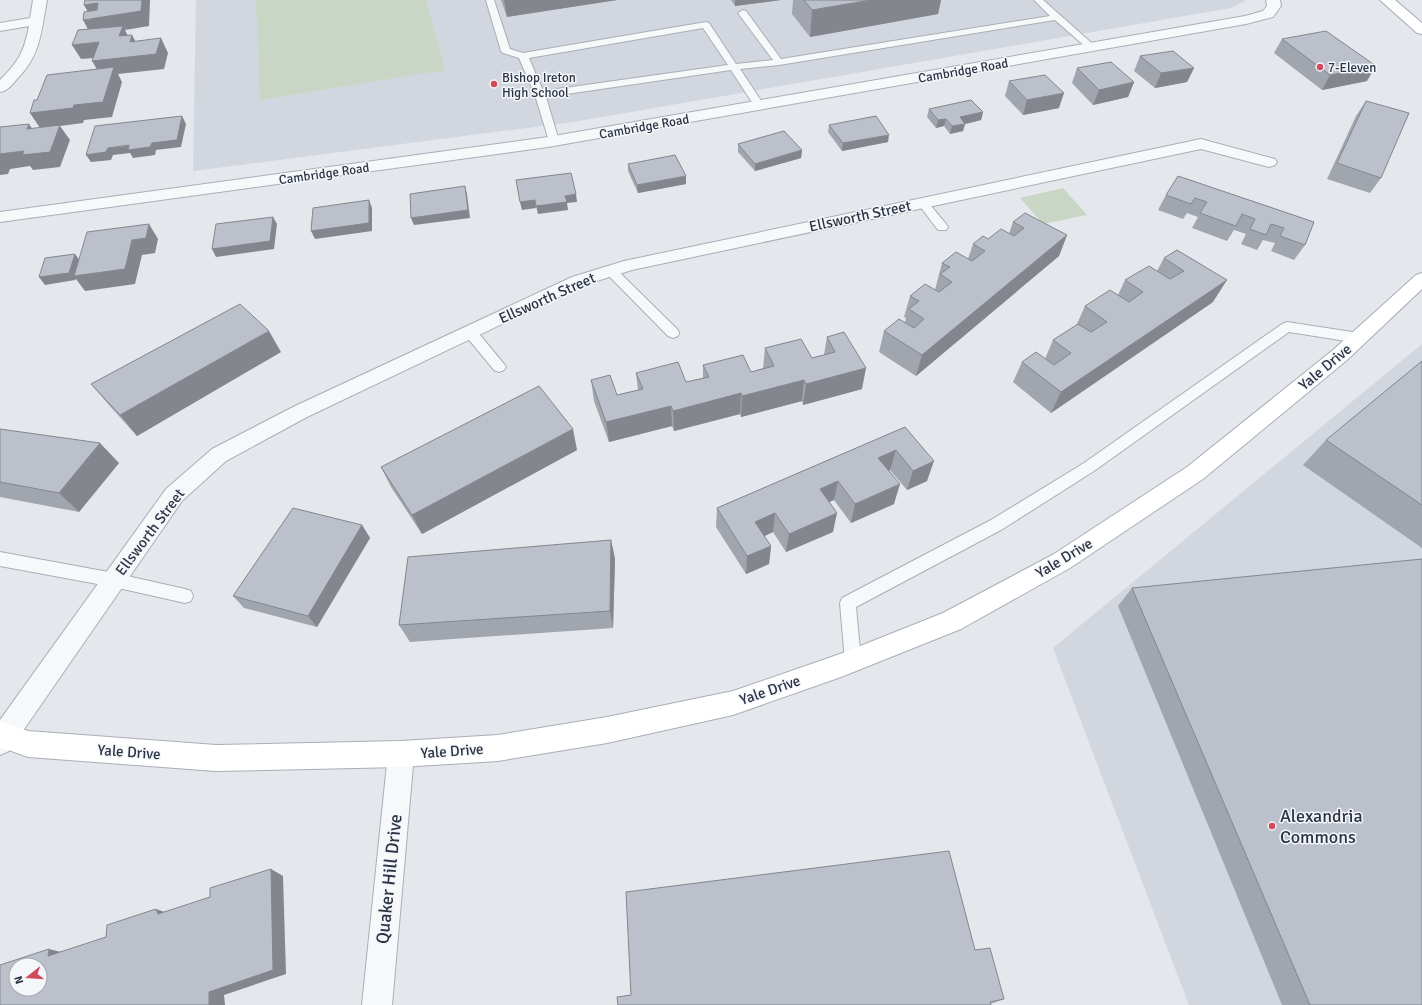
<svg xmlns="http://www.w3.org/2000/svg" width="1422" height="1005" viewBox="0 0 1422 1005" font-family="Signika,sans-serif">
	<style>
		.built { fill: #d2d6de }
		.green { fill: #c9d6c5 }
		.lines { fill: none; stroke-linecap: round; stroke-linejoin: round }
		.lane-casing { stroke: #a9aeb7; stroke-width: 2 }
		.street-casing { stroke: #a9aeb7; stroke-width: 2 }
		.secondary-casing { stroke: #a9aeb7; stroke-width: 2 }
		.primary-casing { stroke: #a3abb8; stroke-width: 2 }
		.lane { fill: #f7f8fa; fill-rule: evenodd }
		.street { fill: #f7f8fa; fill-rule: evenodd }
		.secondary { fill: #fff; fill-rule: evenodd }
		.primary { fill: #fff; fill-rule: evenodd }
		.wall { fill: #a1a5ae }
		.shaded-wall { fill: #83868d }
		.building { fill: #bbc0ca; stroke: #83868d; fill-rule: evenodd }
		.poi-dot { fill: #d1495b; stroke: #f4f6f9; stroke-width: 1.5 }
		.labels { text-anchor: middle; stroke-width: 3; stroke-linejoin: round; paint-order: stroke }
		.far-poi-label { font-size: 13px; fill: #2b3445; stroke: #f4f6f9; text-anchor: start }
		.far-street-label { font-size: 13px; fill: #2b3445; stroke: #f4f6f9 }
		.street-label { font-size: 15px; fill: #2b3445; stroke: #f4f6f9 }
		.near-poi-label { font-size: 18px; fill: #2b3445; stroke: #f4f6f9; text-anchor: start }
		.near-street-label { font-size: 18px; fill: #2b3445; stroke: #f4f6f9 }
	</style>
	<rect width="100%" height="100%" fill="#e4e7ec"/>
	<path class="built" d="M196,0h1049v1l-14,7 -658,114 -380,49z
		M1422,344v661h-233l-136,-357z"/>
	<path class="green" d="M256,0h170l19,70 -185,30z
		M1063,188l24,27 -44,9 -23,-26z"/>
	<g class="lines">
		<g class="lane-casing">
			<path id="lane" d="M486,0h8l16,49 13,4 183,-31 3,1 27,41 37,-4 -35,-47 5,-3 3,1 35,48 269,-43 -16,-16h9l53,47 -5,3 -3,-1 -33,-29 -276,45 -39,4 24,36 -5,3 -4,-1 -24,-37 -185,27 13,44 -5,3 -5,-3 -14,-46 -16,-37 -16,-5 -2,-2zM703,28l25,37 -185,26 -14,-33z
				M923,199l4,2 19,23 2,3 -2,3h-8l-19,-25 -2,-2 2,-2z
				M611,267l4,1 63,62 1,3 -1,3 -5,2 -5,-2 -61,-62 -2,-3 2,-3z
				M1287,322l72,11 5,2 1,3 -1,3 -5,2 -70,-11 -195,139 -93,59 -145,77 5,54 -2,6 -6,2 -6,-2 -2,-6 -5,-58 2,-5 149,-78 93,-57 198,-139z
				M470,327l5,2 29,35 2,3 -2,3 -5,2 -5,-2 -29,-35 -1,-3 1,-3z
				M0,552l114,21 71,16 6,2 2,5 -2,5 -6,2 -71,-16 -114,-21z"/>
		</g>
		<g class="street-casing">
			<path id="street" d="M33,0h14c-6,32 -6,55 -30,79 -5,6 -10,12 -17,13v-12c19,-19 24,-28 29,-54l-29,5v-8l30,-5z
				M1266,0h14l1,6 -8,11 -27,7 -698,123 -548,75v-10l548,-75 697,-121 18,-5 4,-5z
				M1201,139l74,20 2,3 -2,3 -6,2 -68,-18 -569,121 -48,15 -277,132 -81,44 -44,40 -173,250 -9,4v-35l166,-231 46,-40 81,-42 279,-130 52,-16z
				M401,741l9,4 4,9 -22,251h-30l26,-251 4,-9z"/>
		</g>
		<g class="secondary-casing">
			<path id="secondary" d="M1422,273v16l-75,71 -144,119 -133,89 -109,61 -120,48 -108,38 -126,28 -109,18 -97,6 -185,4 -188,-14 -28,-10v-26l28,10 188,14 185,-4 97,-6 109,-18 126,-26 107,-37 103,-41 111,-59 133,-87 146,-117 83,-75z"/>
		</g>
		<g class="primary-casing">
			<path id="primary" d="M1380,0h15l27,23v11l-5,-1z"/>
		</g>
		<use href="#lane" class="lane"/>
		<use href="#street" class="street"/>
		<use href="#secondary" class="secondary"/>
		<use href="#primary" class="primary"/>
	</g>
	<path class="wall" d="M501,0h116l-110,17z
		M731,0h50l-46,6z
		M793,0h148l-3,14 -128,23 -18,-23z
		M1282,39l85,42 -45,9 -48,-37z
		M1140,56l54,12 -7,14 -32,6 -21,-17z
		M1077,68l57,14 -6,15 -35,8 -21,-22z
		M1009,81l50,27 -36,7 -18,-19z
		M1366,101l15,77 -11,15 -43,-14 29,-63z
		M929,109l54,3 -2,8 -16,4 -2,7 -13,3 -6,-8 -8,2 -9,-11z
		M829,125l59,17 -46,9 -14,-19z
		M738,144l64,6 -1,8 -46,13 -17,-19z
		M628,164l58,20 -48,9 -10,-22z
		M1178,176l136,46 -9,23 -11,15 -23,-9 4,-8 -12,-3 -6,10 -16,-6 5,-10 -12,-4 -7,11 -35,-13 6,-11 -11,-4 -4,6 -25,-9 8,-15z
		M1013,222l54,13 -8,21 -143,120 -37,-24 5,-21 21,-9 1,-4 -2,-1 6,-21 25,-6 7,-27 26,-4 5,-15 36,-10z
		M1177,250l36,52 -162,111 -38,-31 9,-20 23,-3 8,-19 23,-14 9,-20 33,-11 7,-15 32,-9 7,-13z
		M827,337l35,52 -59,16 -1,-4 -61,16 -1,-3 -66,17 -2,-5 -63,16 -15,-41 -3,-21 26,15 21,-5 -2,-17 50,9 17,-4v-13l48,7 12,-4 2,-20 47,10 12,-3z
		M281,352l-144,84 -28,-31 -18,-21z
		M1422,361v187l-119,-83 23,-25z
		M905,427l22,54 -20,9 -17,-20 -1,1 5,33 -43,19 -17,-23 -5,2 4,30 -47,20 -13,-20 -9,4 7,10 -2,18 -23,10 -30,-47 1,-19z
		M0,429l119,34 -40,49 -79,-15z
		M577,450l-155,84 -31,-47 -10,-20z
		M362,525l8,13 -53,89 -73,-19 -11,-12z
		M611,540l4,19 -2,69 -203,14 -11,-17z
		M1132,588l290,417h-140l-164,-399z
		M975,950l29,49 -14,5z"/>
	<path class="shaded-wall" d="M142,0h8l-1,26 -24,4 5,10 2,-5 8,15 -49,-15 -8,-15 9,-1 -8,-14 14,-2z
		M504,0h113l-110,17z
		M735,0h46l-46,6z
		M871,0h70l-3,14 -128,23 2,-27z
		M161,38l7,15 -4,16 -46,5 4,8 -10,35 -28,3 -1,3 -23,3 10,14 -10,27 -27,3 -3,-4 -20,3 -2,5 -8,1v-21l40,-26 -10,-15 44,-8 27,-29 -9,-15z
		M99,42l9,15 -27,2 -9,-14z
		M1376,66l-9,15 -45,9 8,-15z
		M1194,68l-7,14 -32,6 6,-15z
		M1134,82l-6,15 -35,8 6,-15z
		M1064,93l-5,15 -36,7 4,-15z
		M983,112l-2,8 -16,4 -2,7 -13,3 2,-8 8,-9z
		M182,116l4,8 -5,23 -25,3 -1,5 -22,3 -3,-5 -17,2 -2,5 -20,2 -5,-7 22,-7 44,-5z
		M946,119l-2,7 -8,2 2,-8z
		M29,124l10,15 -12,-10z
		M889,135l-1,7 -46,9 1,-8z
		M802,150l-1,8 -46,13v-7z
		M686,176v8l-48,9 -1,-8z
		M465,186l2,8 3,24 -56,7 -3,-7z
		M576,194l1,8 -10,1 1,7 -30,4 -2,-8 29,-10z
		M369,200l3,8v23l-57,8 -4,-8z
		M535,200l1,8 -14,2 -2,-8z
		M273,217l4,7 -3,25 -58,8 -4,-8z
		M149,224l9,15 -3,14 -13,2 -7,29 -50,7 -9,-12 -1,1 -30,5 -6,-8 36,-23 6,8 51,-22z
		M1067,235l-8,21 -143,120 6,-21z
		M1227,280l-14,22 -162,111 10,-21z
		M269,331l12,21 -144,84 -17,-21z
		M866,368l-4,21 -59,16 3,-21z
		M804,380l-2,21 -61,16 1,-21z
		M741,393l-1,21 -66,17 -1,-20z
		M671,406l1,20 -63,16 -3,-20z
		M573,429l4,21 -155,84 -10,-19z
		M100,443l19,20 -40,49 -20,-19z
		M896,450l-6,20 -17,8 5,-20z
		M934,461l-7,20 -20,9 6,-19z
		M838,481l-4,19 -18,8 4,-19z
		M900,484l-6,20 -43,19 4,-19z
		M775,513l-2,19 -19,9 1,-19z
		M837,513l-4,19 -47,20 3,-18z
		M362,525l8,13 -53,89 -9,-11z
		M611,540l4,19 -2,69 -3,-17z
		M771,546l-2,18 -23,10 1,-18z
		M271,869l12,7 3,98 -62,21 1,10h-16v-13z
		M156,909l17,6 -15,-1z
		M49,949l20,5 -21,2z"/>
	<path class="building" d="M85,0h57l-1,11 -58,9 1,-8 13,-2 1,-7 -14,2z
		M804,0h67l-59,10z
		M123,26l-4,10 13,-1 -2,7 31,-4 -5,16 -64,7 7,-19 -27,3 6,-15z
		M1326,31l50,35 -46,9 -48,-36z
		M1173,51l21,17 -33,5 -21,-17z
		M1111,62l23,20 -35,8 -22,-22z
		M114,67l-11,35 -29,3 -1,3 -43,5 4,-13h3l10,-25z
		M1045,75l19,18 -37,7 -18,-19z
		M971,100l12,12 -23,5 5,7 -13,2 -6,-7 -8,1 -9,-11z
		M1366,101l43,12 -28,65 -44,-15z
		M182,116l-5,24 -25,3 -2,4 -22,3 1,-5 -21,3 -2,4 -20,3 9,-29z
		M876,116l13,19 -46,8 -14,-18z
		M29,124l-2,5 33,-4 -10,27 -28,3 2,-4 -24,3v-27z
		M784,131l18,19 -47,14 -17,-20z
		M675,155l11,21 -49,9 -9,-21z
		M571,173l5,21 -11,2 2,6 -31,4 -1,-6 -15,2 -4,-22z
		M1178,176l136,46 -9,23 -25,-9 4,-8 -13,-4 -5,11 -16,-6 5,-10 -13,-5 -6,12 -36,-13 7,-11 -12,-4 -4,6 -25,-9z
		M465,186l3,24 -57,8 -1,-24z
		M369,200v23l-58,8 2,-23z
		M1025,213l42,22 -145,120 -38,-24 15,-12 15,9 10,-9 -15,-10 10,-8 -9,-5 15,-12 14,8 13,-10 -12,-8 10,-7 -8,-4 14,-11 16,9 13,-10 -12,-7 10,-8 5,3 13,-10 13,7 10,-8 -11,-6z
		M273,217l-3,24 -58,8 4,-25z
		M149,224l-3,14 -14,2 -7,29 -51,7 13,-44z
		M1177,250l50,30 -166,112 -39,-30 14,-10 18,13 17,-12 -18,-13 25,-16 13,8 16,-10 -22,-16 25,-16 19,12 14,-10 -18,-12 24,-14 21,13 14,-8 -20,-13z
		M75,254l-6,19 -30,4 6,-19z
		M240,304l29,27 -149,84 -29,-31z
		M844,332l22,36 -60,16 -2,-4 -62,16 -1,-3 -68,18 -2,-5 -65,16 -15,-42 19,-5 7,20 26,-6 -7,-16 42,-11 8,20 23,-5 -6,-12 40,-10 8,17 23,-6 -9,-18 36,-9 11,19 23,-6 -8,-15z
		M1422,361v144l-96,-65z
		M539,386l34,43 -161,86 -31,-48z
		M905,427l29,34 -21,10 -17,-21 -18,8 22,26 -45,20 -17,-23 -18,8 17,24 -48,21 -14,-21 -20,9 16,24 -24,10 -30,-48z
		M0,429l100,14 -41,50 -59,-11z
		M293,508l69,17 -54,91 -75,-20z
		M611,540l-1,71 -211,14 9,-68z
		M1422,559v446h-112l-178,-417z
		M949,851l26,99 15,-2 14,51 -14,3 1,3h-373l-1,-8 14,-2 -5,-103z
		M271,869l2,101 -64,22v13h-209v-40l49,-16 -1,7 58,-19 1,-12 49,-16 2,5 52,-17v-9zM16,965h24v24h-24z"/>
	<g class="poi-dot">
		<circle cx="1320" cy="67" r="4"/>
		<circle cx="494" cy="84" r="4"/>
		<circle cx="1272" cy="826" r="4"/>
	</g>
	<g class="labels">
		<g class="far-poi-label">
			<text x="1328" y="72">7-Eleven</text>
			<text x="502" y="82">Bishop Ireton<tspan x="502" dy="15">High School</tspan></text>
		</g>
		<g class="far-street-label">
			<text transform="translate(963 70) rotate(-10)" y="5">Cambridge Road</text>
			<text transform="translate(644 126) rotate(-10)" y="5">Cambridge Road</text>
			<text transform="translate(324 173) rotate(-8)" y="5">Cambridge Road</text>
		</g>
		<g class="street-label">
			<text transform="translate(860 216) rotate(-12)" y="5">Ellsworth Street</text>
			<text transform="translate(547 298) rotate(-24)" y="5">Ellsworth Street</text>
			<text transform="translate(1325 367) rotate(-40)" y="5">Yale Drive</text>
			<text transform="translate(150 532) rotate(-53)" y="5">Ellsworth Street</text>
			<text transform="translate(1064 558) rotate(-31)" y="5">Yale Drive</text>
			<text transform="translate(770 690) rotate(-19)" y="5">Yale Drive</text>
			<text transform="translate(452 751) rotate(-4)" y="5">Yale Drive</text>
			<text transform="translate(129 752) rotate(4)" y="5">Yale Drive</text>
		</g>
		<g class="near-poi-label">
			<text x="1280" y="822">Alexandria<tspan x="1280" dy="21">Commons</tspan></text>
		</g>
		<g class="near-street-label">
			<text transform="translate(389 879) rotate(-84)" y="6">Quaker Hill Drive</text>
		</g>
	</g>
	<g transform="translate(28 977) rotate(253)"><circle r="19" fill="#f4f6f9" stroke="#a4a8b1"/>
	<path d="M0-3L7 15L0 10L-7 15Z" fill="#d1495b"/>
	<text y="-6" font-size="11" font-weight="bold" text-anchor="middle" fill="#2b3445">N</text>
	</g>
</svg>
